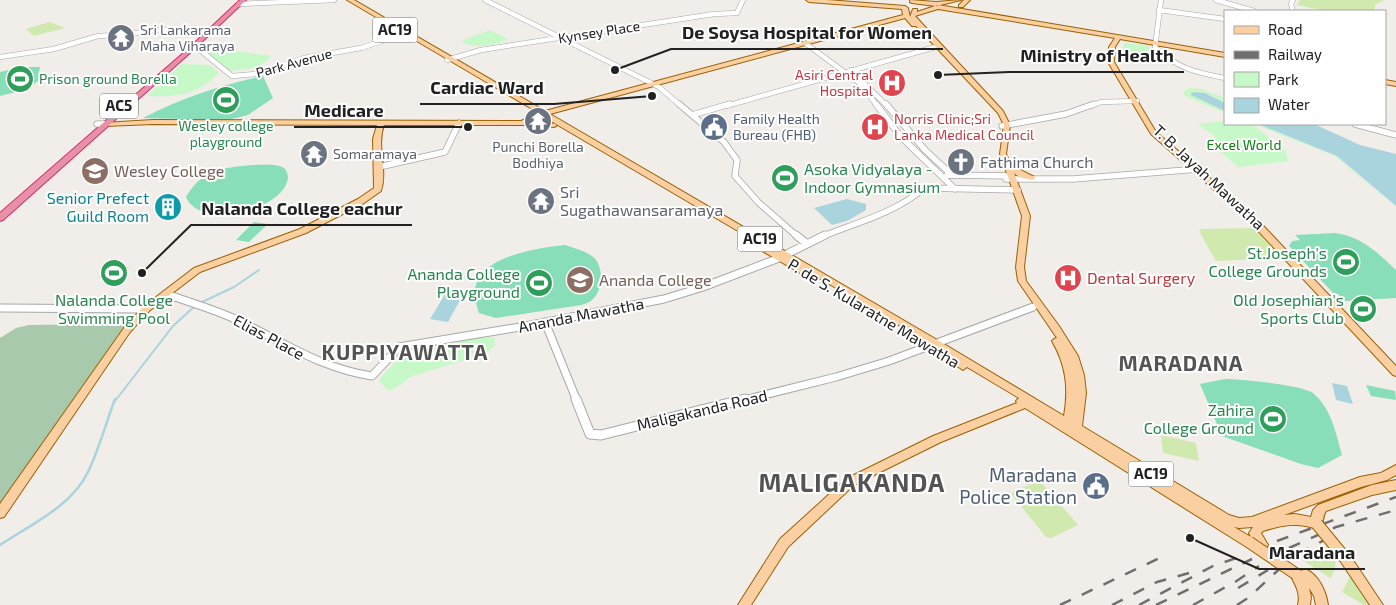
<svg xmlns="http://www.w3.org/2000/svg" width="1396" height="605" viewBox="0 0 1396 605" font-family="'Exo 2',sans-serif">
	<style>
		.grass { fill: #cfe9af }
		.cemetery { fill: #a9c9ac }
		.park { fill: #c7f9c8 }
		.pitch { fill: #88deb8 }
		.water { fill: #a9d4dd }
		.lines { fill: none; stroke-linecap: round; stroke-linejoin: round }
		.stream-far1 { stroke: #a9d4dd; stroke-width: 2 }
		.stream { stroke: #a9d4dd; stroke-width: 2.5 }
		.minor-far3-casing { stroke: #a8a8a8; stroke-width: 5.5 }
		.minor-far2-casing { stroke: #a8a8a8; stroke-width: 7 }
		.minor-far1-casing { stroke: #a8a8a8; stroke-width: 9 }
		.minor-casing { stroke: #a8a8a8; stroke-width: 11 }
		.major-casing { stroke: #9b6103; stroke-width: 2 }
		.highway-casing { stroke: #d82b6f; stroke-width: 2 }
		.minor-far3 { stroke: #fff; stroke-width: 4.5 }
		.minor-far2 { stroke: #fff; stroke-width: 5.5 }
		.minor-far1 { stroke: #fff; stroke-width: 7 }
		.minor { stroke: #fff; stroke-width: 9 }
		.major { fill: #fad0a3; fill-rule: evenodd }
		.highway { fill: #e692a6; fill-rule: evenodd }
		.rail { stroke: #6f6f6f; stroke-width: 2.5; stroke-dasharray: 12 12; stroke-linecap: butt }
		.major-bridge-casing { stroke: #9b6103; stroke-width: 13; stroke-linecap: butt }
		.major-bridge { stroke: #fad0a3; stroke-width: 11 }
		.labels { text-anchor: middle; stroke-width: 4; stroke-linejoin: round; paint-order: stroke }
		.far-worship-label { font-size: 14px; fill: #5b616d; stroke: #fff; text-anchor: start }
		.far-street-label { font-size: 14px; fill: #212121; stroke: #fff }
		.far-health-label { font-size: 14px; fill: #be3a42; stroke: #fff; text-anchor: end }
		.far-leisure-label { font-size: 14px; fill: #27864d; stroke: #fff; text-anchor: start }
		.far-service-label { font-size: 14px; fill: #4e5e75; stroke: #fff; text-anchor: start }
		.far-park-label { font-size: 14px; fill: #0e8012; stroke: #fff }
		.shield { fill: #fff; stroke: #646464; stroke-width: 1 }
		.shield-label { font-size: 15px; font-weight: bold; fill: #212121 }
		.worship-label { font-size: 16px; fill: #5b616d; stroke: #fff; text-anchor: start }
		.leisure-label { font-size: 16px; fill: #27864d; stroke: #fff; text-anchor: end }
		.education-label { font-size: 16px; fill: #785e54; stroke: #fff; text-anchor: start }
		.street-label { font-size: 16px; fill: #212121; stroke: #fff }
		.culture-label { font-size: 16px; fill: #0d838f; stroke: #fff; text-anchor: end }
		.health-label { font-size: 16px; fill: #be3a42; stroke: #fff; text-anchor: start }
		.near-service-label { font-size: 19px; fill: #4e5e75; stroke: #fff; text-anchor: end }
		.district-label { font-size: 21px; font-weight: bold; letter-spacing: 1px; fill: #545454; stroke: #fff }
		.near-district-label { font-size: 25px; font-weight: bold; letter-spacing: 1px; fill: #545454; stroke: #fff }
		.leader { fill: none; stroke: #212121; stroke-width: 2 }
		.callout-dot { fill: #212121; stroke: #fff; stroke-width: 2 }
		.callout-label { font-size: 18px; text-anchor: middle; font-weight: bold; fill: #212121; stroke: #fff; stroke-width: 4; stroke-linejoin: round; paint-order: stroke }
	</style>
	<rect width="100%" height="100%" fill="#f1ede8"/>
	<path class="grass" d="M1300,0h84l-9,5v6h-49l-29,-6z
		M50,22l15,6 -31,8 -8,-7z
		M1258,228l23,30 -65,3 -17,-30h2l-1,-2z
		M1161,435l35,8 3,18 -36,-8z
		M1040,481l38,44 -27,13 -5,-1 -34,-42 1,-4z
		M1330,545c7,11 8,22 0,33l-29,-19z
		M1351,575l22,30h-9l-22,-13z"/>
	<path class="cemetery" d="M119,324l5,3 -124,177v-166l16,-10 13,-3z"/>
	<path class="park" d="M490,30l18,9c-12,6 -31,10 -45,4v-3z
		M1125,43l22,2 19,18h-47l2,-14z
		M212,48l60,8c-13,14 -27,13 -43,15l-25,-20z
		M182,64l28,1 9,8c-23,23 -41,24 -72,23z
		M1189,88l13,1 23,9v5c-11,-6 -23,-15 -35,-9l35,17v2l-40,-17 -2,-4z
		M1225,121v3l28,1 33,26 2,10 -50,6 -31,-27 10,-2 -19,-14z
		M1254,124l15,4 68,28 59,52 -61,-52z
		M495,337l-1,9 -7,7 -77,24 -9,8 -13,6 -9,-11 14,-16 19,-12 64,-14z"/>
	<path class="pitch" d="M21,67h19l-1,5 5,4 -16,13 -28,7v-24z
		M263,76l10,22 -25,17 -20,5 -85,-2c38,-20 79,-33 120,-42z
		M253,165c10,0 23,-2 31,3 3,3 4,6 4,10 -3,21 -34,32 -52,36 -10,2 -20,1 -30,-1 -9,-3 -17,-8 -20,-16 17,-29 37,-29 67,-32z
		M254,222l14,2 -19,18 -13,-2z
		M1335,233c26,3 43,20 61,37v28l-51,3 -7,-7h-4l-45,-48 3,-5 8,-1 -5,-5z
		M565,245c9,3 25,7 31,15 8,11 6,32 -4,40 -3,3 -8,4 -11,5l-85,13 -17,-5c-2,-7 -5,-15 -4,-22 2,-35 63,-43 90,-46z
		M1225,379c15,0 78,6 88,14 18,15 23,40 29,62l-24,13 -17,-4 -79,-28 -22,-52z
		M1366,385l29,6 1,9 -25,-4z"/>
	<path class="water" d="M1196,92l9,1 20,10v8l-34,-16v-2z
		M1258,124h56l46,21 36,9v52l-59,-50z
		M847,199l19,5v6l-19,11 -15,4 -18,-17z
		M129,267l-7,10 -23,1 7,-10z
		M447,291l17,2 -16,29 -18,-3z
		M1332,383l15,3 6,18 -17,-4z"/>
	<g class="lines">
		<path class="stream-far1" d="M200,303l34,-16 25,-17
			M115,401l58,-75 23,-21"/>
		<path class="stream" d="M0,545c30,-20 72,-39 88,-73 11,-23 18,-49 27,-73"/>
		<g class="minor-far3-casing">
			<path id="minor-far3" d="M485,0l174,87 22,19
				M1161,0l-6,47c21,21 42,26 70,31
				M1216,0l38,11
				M1293,0l-2,4 2,7
				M239,4l95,-4
				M1159,10l66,9
				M805,43l57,42 15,21
				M194,45l38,31 25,-2 47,-16 57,-10 45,-15
				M0,57l54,-8 44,-13 33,-2 22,-4h58
				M447,60l34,-10 233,-36 23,-1 6,-13
				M851,70l36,36
				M726,106l213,-60
				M1091,106l10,-4 36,-1"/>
		</g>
		<g class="minor-far2-casing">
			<path id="minor-far2" d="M679,104l45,38 13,18 -2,16 24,27 39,34
				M876,104l25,33 54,52
				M886,104l39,46 27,25
				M692,115l38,-11
				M97,124h8
				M1355,124l41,11
				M1002,126l64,-12 28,-10
				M379,167l66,-15 14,-29
				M947,175l65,1
				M1006,179h67l126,-10
				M821,237c34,-14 75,-24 103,-49l94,2"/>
		</g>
		<g class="minor-far1-casing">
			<path id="minor-far1" d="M796,235l10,8
				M166,294c23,8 47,15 69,25 47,22 84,49 137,57l27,-29 127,-21 138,-27 39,-12 76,-29 46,-23
				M0,308l146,1
				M545,322l32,79
				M740,401l96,-24 53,-16 144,-54"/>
		</g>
		<g class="minor-casing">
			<path id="minor" d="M576,399l14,35 11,1 144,-36"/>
		</g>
		<g class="major-casing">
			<path id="major" d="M347,0h7l191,111 358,-96 -1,-6 -93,-7 -3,-2h21l78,6 3,2 2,9 3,-8h4v3l21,-7 287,48v4l-105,-18 -5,8 -1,15 42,70 98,84 142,150v10l-3,-1 -145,-155 -97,-86 -43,-72 1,-15 6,-9 -177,-29 -23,7 88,95 7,14 -4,29 5,11 25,13 -4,2 -13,-3 -5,-4 16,43 -6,51 2,14 33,45 19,30 6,19 2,18 -4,33 147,89 10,3 13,-1 108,-40 21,-4 15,-8v10l-9,5 -26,7 -77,28 11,-1 16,3 2,-7 5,-5 54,-20 24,-5v10l-24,5 -46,16c-4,6 -2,11 -5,17l-4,1c-19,-7 -35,-4 -54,2l-2,2 7,12 -2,4 -4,1 -4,-1 -4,-6 -1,3 -4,1 -4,-1 -220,-138 -84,34 -87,43 -66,62 -37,58h-13l42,-66 66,-60 87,-43 84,-33 -1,-2 3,-3 -52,-31 -4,3 -3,-2 -40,-24 -2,-2 4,-3 -103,-61 -4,3 -3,-1 -60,-35 -1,-2 4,-2 -199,-117v2l-2,1 -16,-2h-154c-8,21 4,45 -3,66l-17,12 -58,30 -106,39 -51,39 -19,21 -126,185 -4,1v-14l124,-176 19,-21 51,-39 106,-39 58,-30 16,-11 -1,-49 4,-14 -224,-1 -48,2 -3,-2 1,-1 50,-3 368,1 18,-8zM905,18l7,8h4l82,87 6,12 -4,29 22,62 -6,51 2,14 39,57 -3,1 -2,2c14,24 17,47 12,75l-125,-75 -389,-227zM544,116l12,8 -26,-3zM1234,527l5,1 14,-1 -4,6 2,4z
				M910,0l26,2 25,-2 -25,6 -24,-3 -2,-1z
				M964,0h6l-7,7h-4v-2z
				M1385,80l11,2v4l-11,-2z
				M1345,553l4,1 34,51h-13l-29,-43 -2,-4 2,-4z
				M1296,568l5,3 4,-2c14,6 21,22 23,36h-12l-2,-9 -5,-8 2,9 -1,8h-12c3,-13 -3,-20 -8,-31l2,-4z"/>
		</g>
		<g class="highway-casing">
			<path id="highway" d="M240,0h6l-54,51 -189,169 -3,1v-8l188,-164z"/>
		</g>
		<use href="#minor-far3" class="minor-far3"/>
		<use href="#minor-far2" class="minor-far2"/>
		<use href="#minor-far1" class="minor-far1"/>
		<use href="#minor" class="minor"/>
		<use href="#major" class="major"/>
		<use href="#highway" class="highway"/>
		<path class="rail" d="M1277,541l119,-44
			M1289,548l47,-21 60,-17
			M1298,554l32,-17
			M1238,588l30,-18
			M1060,605l106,-50
			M1112,605l45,-23 32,-9
			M1139,605l74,-39 32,-11
			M1156,605l96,-46
			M1193,605l42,-23 24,-16
			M1237,605l11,-7 39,-36"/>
		<g class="major-bridge-casing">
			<path id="major-bridge" d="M1317,524l28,34
				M1249,542l47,32"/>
		</g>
		<use href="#major-bridge" class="major-bridge"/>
	</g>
	<defs>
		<g id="temple-disc" transform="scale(1.4375)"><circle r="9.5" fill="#6b7280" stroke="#fff"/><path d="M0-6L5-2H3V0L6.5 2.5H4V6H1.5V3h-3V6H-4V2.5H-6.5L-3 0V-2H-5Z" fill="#fff"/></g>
		<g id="stadium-disc" transform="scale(1.4375)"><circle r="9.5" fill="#2e9e5b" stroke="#fff"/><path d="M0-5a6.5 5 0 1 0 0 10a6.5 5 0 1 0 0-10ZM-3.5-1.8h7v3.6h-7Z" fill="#fff"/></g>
		<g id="hospital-disc" transform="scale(1.4375)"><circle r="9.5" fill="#e0444e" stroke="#fff"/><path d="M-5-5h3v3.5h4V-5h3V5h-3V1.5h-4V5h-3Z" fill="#fff"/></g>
		<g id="civic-disc" transform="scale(1.4375)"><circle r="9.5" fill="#5c6f8a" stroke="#fff"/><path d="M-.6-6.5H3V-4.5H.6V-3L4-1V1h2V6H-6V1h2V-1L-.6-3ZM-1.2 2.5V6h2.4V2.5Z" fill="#fff"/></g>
		<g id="church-disc" transform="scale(1.4375)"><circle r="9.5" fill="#6b7280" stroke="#fff"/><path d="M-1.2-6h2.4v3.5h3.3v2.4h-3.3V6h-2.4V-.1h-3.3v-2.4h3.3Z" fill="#fff"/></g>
		<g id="school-disc" transform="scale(1.4375)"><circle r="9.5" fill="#8d6e63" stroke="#fff"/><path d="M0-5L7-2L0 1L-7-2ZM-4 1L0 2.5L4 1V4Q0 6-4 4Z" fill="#fff"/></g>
		<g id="building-disc" transform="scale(1.4375)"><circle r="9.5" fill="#0f9aa8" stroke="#fff"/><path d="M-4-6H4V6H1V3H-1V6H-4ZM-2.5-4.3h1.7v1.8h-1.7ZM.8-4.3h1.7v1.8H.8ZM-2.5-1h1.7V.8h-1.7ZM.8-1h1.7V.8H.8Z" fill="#fff"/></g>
		<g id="university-disc" transform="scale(1.4375)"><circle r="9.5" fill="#8d6e63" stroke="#fff"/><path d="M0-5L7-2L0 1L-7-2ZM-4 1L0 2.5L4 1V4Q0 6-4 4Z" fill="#fff"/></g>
	</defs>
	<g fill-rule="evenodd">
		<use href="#temple-disc" x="121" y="38"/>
		<use href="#stadium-disc" x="20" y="79"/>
		<use href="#hospital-disc" x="892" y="83"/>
		<use href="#stadium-disc" x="226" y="100"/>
		<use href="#temple-disc" x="538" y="121"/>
		<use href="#civic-disc" x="714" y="127"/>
		<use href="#hospital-disc" x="875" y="127"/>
		<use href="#temple-disc" x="314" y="154"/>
		<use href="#church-disc" x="961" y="162"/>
		<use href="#school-disc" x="95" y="171"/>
		<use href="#stadium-disc" x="785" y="178"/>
		<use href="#temple-disc" x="541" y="201"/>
		<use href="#building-disc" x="168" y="207"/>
		<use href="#stadium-disc" x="1346" y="262"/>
		<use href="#stadium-disc" x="114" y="273"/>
		<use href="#hospital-disc" x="1068" y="278"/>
		<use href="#university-disc" x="580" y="280"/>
		<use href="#stadium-disc" x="539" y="283"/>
		<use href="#stadium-disc" x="1363" y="309"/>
		<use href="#stadium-disc" x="1273" y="419"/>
		<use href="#civic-disc" x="1096" y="486"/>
	</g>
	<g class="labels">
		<g class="far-worship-label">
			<text x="140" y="35">Sri Lankarama<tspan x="140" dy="16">Maha Viharaya</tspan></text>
			<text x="538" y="152" text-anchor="middle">Punchi Borella<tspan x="538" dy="16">Bodhiya</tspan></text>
			<text x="333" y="159">Somaramaya</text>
		</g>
		<g class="far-street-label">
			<text transform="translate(599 32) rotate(-9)" y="5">Kynsey Place</text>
			<text transform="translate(294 63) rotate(-15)" y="5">Park Avenue</text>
		</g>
		<g class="far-health-label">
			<text x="873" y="80">Asiri Central<tspan x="873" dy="16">Hospital</tspan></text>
			<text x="894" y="124" text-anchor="start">Norris Clinic;Sri<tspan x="894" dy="16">Lanka Medical Council</tspan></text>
		</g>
		<g class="far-leisure-label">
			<text x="39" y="84">Prison ground Borella</text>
			<text x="226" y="131" text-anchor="middle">Wesley college<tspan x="226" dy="16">playground</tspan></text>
		</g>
		<g class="far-service-label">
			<text x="733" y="124">Family Health<tspan x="733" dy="16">Bureau (FHB)</tspan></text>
		</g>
		<g class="far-park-label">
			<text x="1244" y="150">Excel World</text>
		</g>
		<g class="shield">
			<rect x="372.5" y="17.5" width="45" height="25" rx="4"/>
			<rect x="100" y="93.5" width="38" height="25" rx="4"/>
			<rect x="737.5" y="226.5" width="45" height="25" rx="4"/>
			<rect x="1128.5" y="461.5" width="45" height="25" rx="4"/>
		</g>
		<g class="shield-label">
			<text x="395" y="35">AC19</text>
			<text x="119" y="111">AC5</text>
			<text x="760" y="244">AC19</text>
			<text x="1151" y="479">AC19</text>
		</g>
		<g class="worship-label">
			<text x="980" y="168">Fathima Church</text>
			<text x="560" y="198">Sri<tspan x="560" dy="18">Sugathawansaramaya</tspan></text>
		</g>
		<g class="leisure-label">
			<text x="804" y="175" text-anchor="start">Asoka Vidyalaya -<tspan x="804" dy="18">Indoor Gymnasium</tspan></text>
			<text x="1327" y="259">St.Joseph's<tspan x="1327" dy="18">College Grounds</tspan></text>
			<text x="520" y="280">Ananda College<tspan x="520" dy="18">Playground</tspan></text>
			<text x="114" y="306" text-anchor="middle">Nalanda College<tspan x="114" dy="18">Swimming Pool</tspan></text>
			<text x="1344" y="306">Old Josephian's<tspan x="1344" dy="18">Sports Club</tspan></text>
			<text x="1254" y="416">Zahira<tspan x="1254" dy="18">College Ground</tspan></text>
		</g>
		<g class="education-label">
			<text x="114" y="177">Wesley College</text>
			<text x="599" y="286">Ananda College</text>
		</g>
		<g class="street-label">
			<text transform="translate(1209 177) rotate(43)" y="6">T. B. Jayah Mawatha</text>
			<text transform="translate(874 313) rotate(31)" y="6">P. de S. Kularatne Mawatha</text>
			<text transform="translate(581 315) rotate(-11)" y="6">Ananda Mawatha</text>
			<text transform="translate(269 337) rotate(28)" y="6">Elias Place</text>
			<text transform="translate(702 410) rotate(-13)" y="6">Maligakanda Road</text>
		</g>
		<g class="culture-label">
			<text x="149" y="204">Senior Prefect<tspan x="149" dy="18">Guild Room</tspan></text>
		</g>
		<g class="health-label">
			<text x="1087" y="284">Dental Surgery</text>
		</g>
		<g class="near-service-label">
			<text x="1077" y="482">Maradana<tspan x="1077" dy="22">Police Station</tspan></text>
		</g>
		<g class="district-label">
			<text x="405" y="360">KUPPIYAWATTA</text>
			<text x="1181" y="371">MARADANA</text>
		</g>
		<g class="near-district-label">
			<text x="852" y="492">MALIGAKANDA</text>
		</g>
	</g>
	<path class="leader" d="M615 70L671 49H943M938 75L1009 72H1184M652 96L554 104H420M468 127L394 127H294M142 273L191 225H412M1190 538L1259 569H1365"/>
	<g class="callout-dot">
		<circle cx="615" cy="70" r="5"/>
		<circle cx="938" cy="75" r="5"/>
		<circle cx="652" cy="96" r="5"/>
		<circle cx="468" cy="127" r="5"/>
		<circle cx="142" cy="273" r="5"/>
		<circle cx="1190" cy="538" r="5"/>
	</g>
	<g class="callout-label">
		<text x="807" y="39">De Soysa Hospital for Women</text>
		<text x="1097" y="62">Ministry of Health</text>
		<text x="487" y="94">Cardiac Ward</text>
		<text x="344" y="117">Medicare</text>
		<text x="302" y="215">Nalanda College eachur</text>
		<text x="1312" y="559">Maradana</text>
	</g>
	<rect x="1224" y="10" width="162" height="115" fill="#ffffff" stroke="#a6a6a6"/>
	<rect x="1234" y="26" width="25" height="8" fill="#fad0a3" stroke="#a6a6a6"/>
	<text x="1268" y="35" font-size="15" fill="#212121">Road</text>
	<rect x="1234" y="51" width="25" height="8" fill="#6f6f6f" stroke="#a6a6a6"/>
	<text x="1268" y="60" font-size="15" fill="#212121">Railway</text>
	<rect x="1234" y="72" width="25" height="15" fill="#c7f9c8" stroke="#a6a6a6"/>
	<text x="1268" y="85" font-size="15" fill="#212121">Park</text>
	<rect x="1234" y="98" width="25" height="15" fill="#a9d4dd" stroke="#a6a6a6"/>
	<text x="1268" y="110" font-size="15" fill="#212121">Water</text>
</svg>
